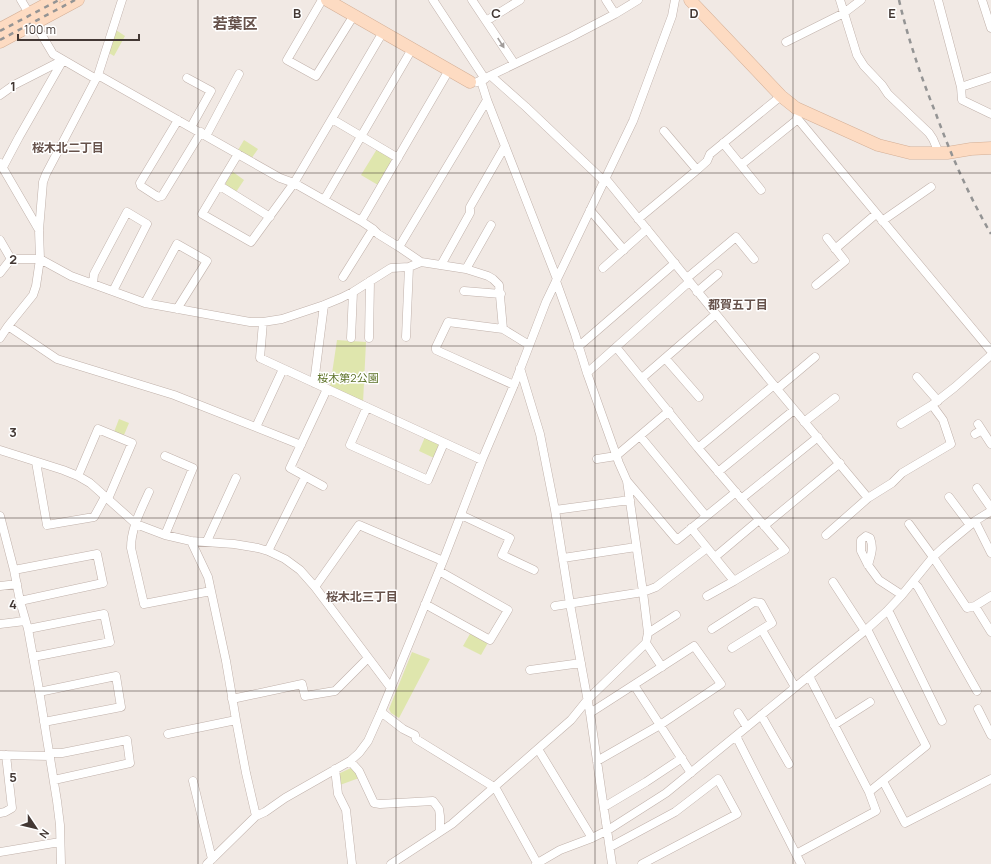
<svg xmlns="http://www.w3.org/2000/svg" width="991" height="864" viewBox="0 0 991 864" font-family="Manrope,'Noto Sans JP',sans-serif">
	<style>
		.green { fill: #dfe6ad }
		.lines { fill: none; stroke-linecap: round; stroke-linejoin: round }
		.street-casing { stroke: #c0b1aa; stroke-width: 9 }
		.secondary-casing { stroke: #d4af96; stroke-width: 13 }
		.street { stroke: #fff; stroke-width: 8 }
		.secondary { stroke: #fddbc2; stroke-width: 12 }
		.rail { stroke: #949494; stroke-width: 2.5; stroke-dasharray: 5 5; stroke-linecap: butt }
		.oneway { fill: #a19c9a }
		.grid { fill: none; stroke: #433834; stroke-width: 1; stroke-opacity: 0.55 }
		.labels { text-anchor: middle; stroke-width: 3; stroke-linejoin: round; paint-order: stroke }
		.park-label { font-size: 11px; fill: #5e7329; stroke: #fff }
		.neighbourhood-label { font-size: 12px; font-weight: bold; fill: #66524b; stroke: #fff }
		.district-label { font-size: 15px; font-weight: bold; fill: #66524b; stroke: #fff }
		.grid-label { font-size: 13px; text-anchor: middle; font-weight: bold; fill: #433834; stroke: #fff; stroke-width: 3; stroke-linejoin: round; paint-order: stroke }
	</style>
	<rect width="100%" height="100%" fill="#f1e9e4"/>
	<path class="green" d="M116,30l9,6 -11,20 -5,-3z
		M244,140l14,9 -7,10 -13,-9z
		M377,149l13,7 1,6 -13,23 -17,-10z
		M233,172l11,8 -8,12 -10,-7v-3z
		M337,340l29,2 -3,61 -33,-16z
		M119,419l10,4 -5,12 -10,-3z
		M425,437l15,7 -6,14 -15,-7z
		M471,632l18,9 -8,14 -18,-9z
		M412,652l18,7 -31,59 -8,-5 -2,-4z
		M351,768l4,2 4,8 -19,7 -2,-11z"/>
	<g class="lines">
		<g class="street-casing">
			<path id="street" d="M21,0l32,54 43,25
				M322,0l-35,60 29,16 38,-61
				M433,0l52,79
				M472,0l42,63
				M606,0l9,14
				M840,0l17,55 7,11 18,19 6,9 41,39 4,6 6,14
				M938,0l23,87
				M982,0l9,28
				M486,21l34,-21
				M786,42l58,-29 17,-13
				M98,75l182,103 14,5 67,38 12,8 5,5 21,13 22,15
				M491,76l35,31 78,74
				M991,77l-30,10 1,13 29,14
				M187,78l24,13 -20,36
				M481,81l6,19 70,179
				M477,82l94,-45 44,-23 23,-14
				M0,95l14,-10 49,-25 -44,77 -16,30
				M800,110l-3,8 194,233
				M332,119l66,39
				M178,120l-38,63 1,3 17,11 4,-1 39,-64
				M664,131l33,39 10,-9 3,-7 71,-58
				M206,136l33,-62
				M723,143l38,47
				M238,154l-36,60 49,28 43,-59 89,-151
				M0,163l39,67
				M741,165l57,-46
				M606,179l171,210 91,109 24,-15 10,-10 49,-29 -8,-24 -11,-15
				M220,186l50,31
				M324,200l88,-151
				M590,210l34,40
				M638,219l59,-49
				M361,221l88,-151
				M882,221l49,-34
				M0,240l11,19
				M399,247l88,-147
				M835,249l41,-35
				M441,265l29,-52v-6l35,-61
				M603,268l44,-39
				M466,269l25,-44
				M0,273l11,-14h29l31,17 74,27 105,19h13l19,-3 42,-14 17,-7 12,-6 38,-24 18,-1 12,-5 45,7 22,7 5,3 6,6 4,44
				M343,277l30,-48
				M687,278l49,-41 18,22
				M93,284l1,-10 33,-62 20,12 -34,67
				M816,285l29,-24 -18,-23
				M464,291l37,3
				M697,292l21,-18
				M145,303l32,-59 30,17 -30,48
				M263,322l-3,36 222,102
				M8,326l49,33 117,36 127,50
				M406,337l3,-70
				M0,338l8,-12 25,-31 3,-9 4,-27 -1,-29 4,-48 3,-8 52,-99 24,-75
				M351,338l2,-46
				M369,338l1,-57
				M578,347l97,-84
				M616,347l82,101 87,102 -51,31 -43,-53
				M665,358l34,39
				M520,368l20,66 15,76 15,94 20,109 22,151
				M587,373l102,-91
				M917,377l21,24
				M642,378l74,-64
				M314,383l10,-78
				M514,385l-78,-35v-3l12,-25 55,7 26,16
				M777,389l38,-32
				M367,407l-17,38 78,35 16,-37
				M804,422l31,-24
				M901,424l31,-19 23,-18 36,-32
				M978,424l13,20
				M256,427l27,-58
				M975,434l7,-4
				M640,436l66,80
				M698,448l76,-63
				M0,450l63,20 15,6 12,7 46,41 29,11 26,6 43,3 24,4 10,3 17,8 15,11 15,17 76,101
				M165,456l28,12 -28,67
				M597,459l19,-3 53,-45
				M36,462l11,63 47,-8 11,-20
				M718,472l76,-62
				M78,476l20,-47 34,14 -24,56
				M627,481l50,59 59,-48
				M323,486l-33,-18 37,-79
				M977,488l14,20
				M149,492c-8,18 -18,36 -18,56l13,56 67,-13
				M949,497l21,28
				M741,499l77,-62
				M555,510l75,-10
				M461,515l49,23 -8,17 32,15
				M0,516l14,54 6,31 8,28 10,55 19,117 3,24 1,39
				M975,521l16,32
				M909,524l24,33 34,51 8,-2 16,-10
				M764,526l76,-63
				M826,535l42,-37
				M207,541l29,-63
				M268,551l37,-74
				M715,557l44,-37
				M563,558l73,-11
				M868,565c3,-10 6,-17 2,-27l-4,-2 -5,4v11l7,14 11,15 23,15
				M14,570l83,-16 6,29 -83,18
				M833,582l32,49
				M913,582l5,5 59,104
				M0,586l17,-2
				M315,587l44,-62 84,36
				M707,596l27,-15
				M425,604l65,36 18,-30 -69,-39
				M555,606l88,-14 13,-5 51,-39
				M975,606l16,26
				M887,611l3,3 52,107
				M0,624l25,-3
				M28,629l76,-15 6,28 -77,15
				M712,629l42,-27 7,1 11,20 -40,25
				M762,630l33,57
				M648,633l28,-18
				M646,643l16,24
				M530,670l51,-7
				M809,676l60,116
				M634,685l57,88
				M39,692l77,-16 5,31 -77,15
				M232,699l70,-15 3,12 30,-5 33,-33
				M978,709l13,26
				M381,712l22,17 12,6 1,4 78,48
				M590,713l104,-67 27,38 -61,41 -63,36
				M738,713l9,14
				M761,715l28,49
				M236,720l10,53 10,43
				M834,725l36,-23
				M168,734l68,-14 -10,-59 -18,-84 -17,-36
				M736,736l65,128
				M538,749l54,89
				M49,753h13l65,-13 3,23 -76,17
				M0,755l50,1
				M350,761l9,10 15,32 6,1 53,-3 6,8 1,7v15
				M335,769l3,25 8,16 6,54
				M193,781l19,78
				M883,781l22,42 86,-44
				M495,787l42,76
				M604,807l42,-25 36,-24
				M0,813l5,-1 7,-4 -6,-53
				M610,847l65,-35 43,-33 19,35 -95,50
				M0,852l60,-10
				M796,854l80,-43 -7,-19 57,-46 -59,-117
				M207,864l49,-48 9,-4 20,-14 65,-37 9,-8 9,-12 13,-29 62,-151 39,-101 32,-75 32,-83 87,-181 39,-105 3,-16
				M391,864l61,-40 119,-104 17,-21 58,-56 2,-10 -5,-41 -16,-111 -8,-18 -32,-90 -12,-39 -19,-53
				M536,864l24,-14 32,-12 16,-8 58,-37 143,-117 58,-47 20,-18 15,-16 31,-38 12,-11 30,-25 16,-10"/>
		</g>
		<g class="secondary-casing">
			<path id="secondary" d="M327,0l143,82
				M690,0l91,96 15,12 82,37 32,8h37l24,-4 20,-1
				M0,29l54,-29
				M0,42l78,-42"/>
		</g>
		<use href="#street" class="street"/>
		<use href="#secondary" class="secondary"/>
		<path class="rail" d="M899,0c9,39 22,77 37,114 15,41 33,82 55,120
			M0,31l59,-31
			M0,40l75,-40"/>
	</g>
	<defs><path id="oneway-solid" d="M-6-.8H1V-3.2L6.5 0L1 3.2V.8H-6Z"/></defs>
	<use class="oneway" href="#oneway-solid" transform="translate(501 43) rotate(57)"/>
	<path class="grid" d="M198,0v864M396,0v864M595,0v864M793,0v864M0,173h991M0,346h991M0,518h991M0,691h991"/>
	<g class="labels">
		<g class="park-label">
			<text x="348" y="382">桜木第2公園</text>
		</g>
		<g class="neighbourhood-label">
			<text x="68" y="152">桜木北二丁目</text>
			<text x="738" y="309">都賀五丁目</text>
			<text x="362" y="601">桜木北三丁目</text>
		</g>
		<g class="district-label">
			<text x="235" y="29">若葉区</text>
		</g>
	</g>
	<g class="grid-label">
		<text x="297" y="18">B</text>
		<text x="496" y="18">C</text>
		<text x="694" y="18">D</text>
		<text x="892" y="18">E</text>
		<text x="13" y="91">1</text>
		<text x="13" y="264">2</text>
		<text x="13" y="437">3</text>
		<text x="13" y="609">4</text>
		<text x="13" y="782">5</text>
	</g>
	<g transform="translate(36 828) rotate(125)" stroke="#ffffff" stroke-width="3" paint-order="stroke">
	<path d="M0-3L7 15L0 10L-7 15Z" fill="#433834"/>
	<text y="-6" font-size="11" font-weight="bold" text-anchor="middle" fill="#433834">N</text>
	</g>
	<path d="M18 34v6h121v-6" fill="none" stroke="#433834" stroke-width="2"/>
	<text x="24" y="34" font-size="12" fill="#433834" stroke="#ffffff" stroke-width="3" paint-order="stroke">100 m</text>
</svg>
